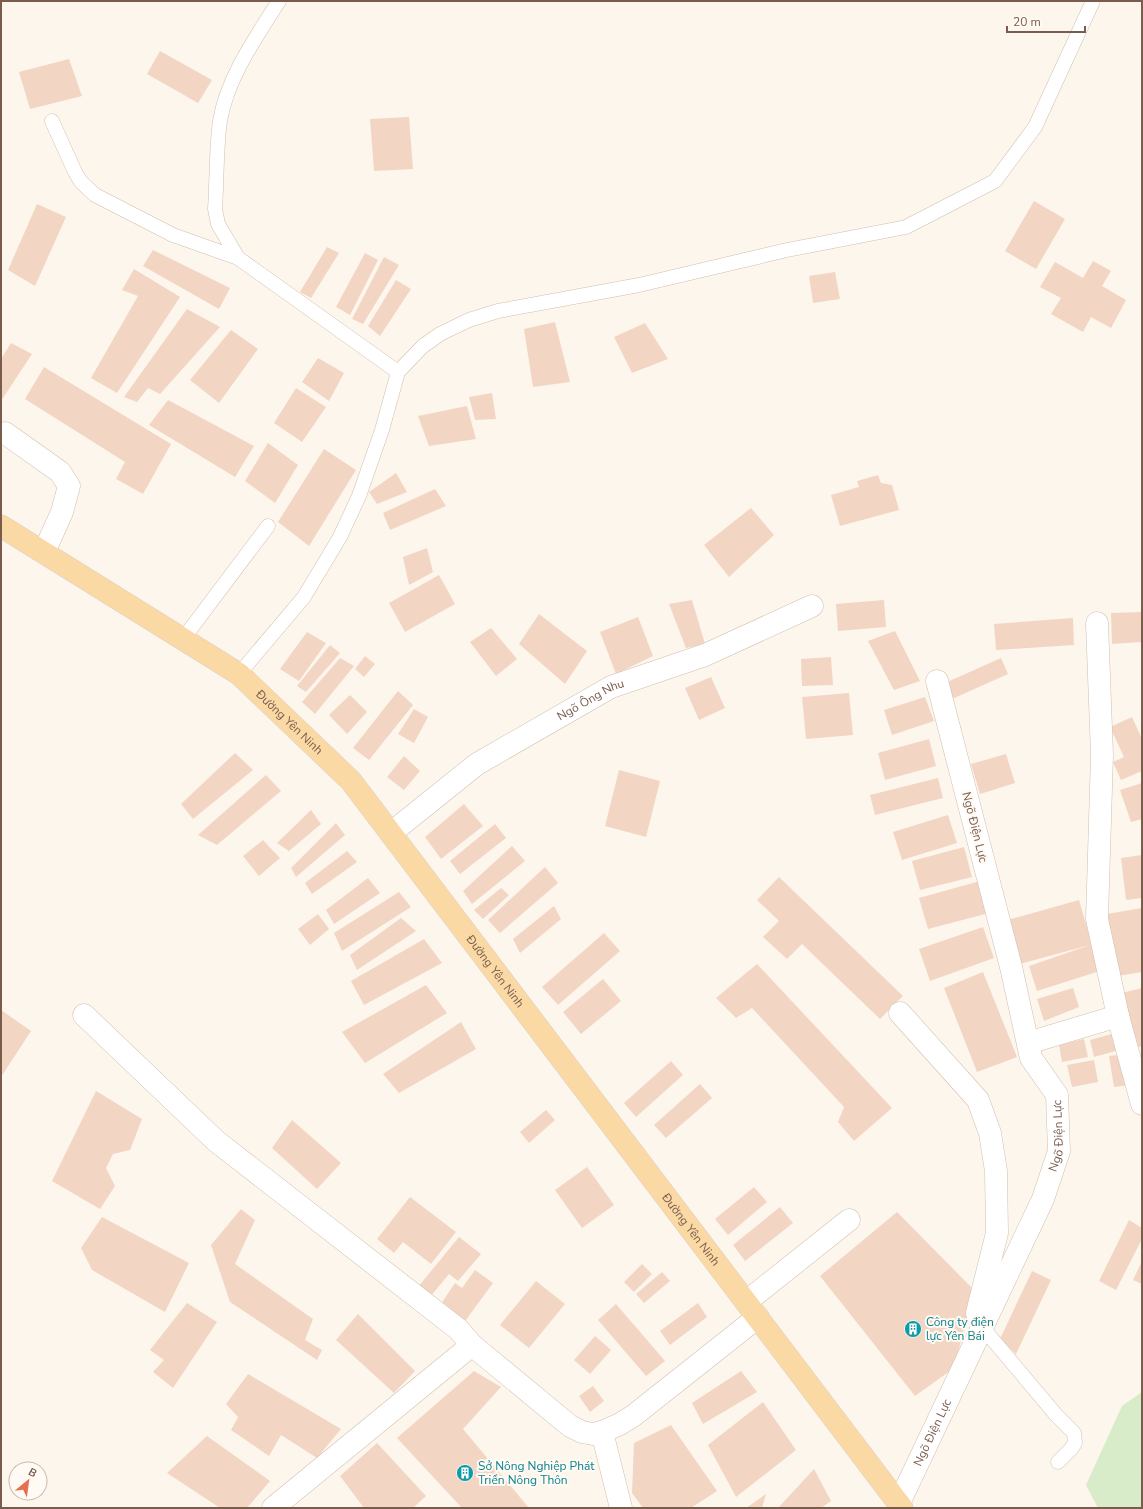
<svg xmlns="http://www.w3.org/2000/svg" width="1143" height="1509" viewBox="0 0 1143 1509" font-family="'Nunito Sans',sans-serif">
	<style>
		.green { fill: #d8ecc9 }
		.building { fill: #f3d5c3 }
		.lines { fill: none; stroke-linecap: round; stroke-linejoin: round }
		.lane-casing { stroke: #d1beb0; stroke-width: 15 }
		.street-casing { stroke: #d1beb0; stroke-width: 23 }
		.primary-casing { stroke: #dad1cd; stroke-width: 23 }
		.lane { stroke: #fff; stroke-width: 14 }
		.street { stroke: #fff; stroke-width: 22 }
		.primary { stroke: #fbd9a5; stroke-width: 22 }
		.labels { text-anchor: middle; stroke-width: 4; stroke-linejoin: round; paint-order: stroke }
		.street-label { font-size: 12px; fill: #7a5c4d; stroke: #fffaf3 }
		.culture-label { font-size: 12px; fill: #0d838f; stroke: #fffaf3; text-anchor: start }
	</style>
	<rect width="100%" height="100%" fill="#fdf6ec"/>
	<path class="green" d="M1142,1392v116h-44l-12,-23 36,-79z"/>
	<path class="building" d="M160,51l52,29 -14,23 -51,-29z
		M69,59l13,37 -52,13 -11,-37z
		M409,117l4,52 -39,2 -4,-52z
		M1034,201l31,18 -29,50 -31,-18z
		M37,204l29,13 -31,69 -27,-16z
		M327,247l12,6 -28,45 -11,-6z
		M153,250l77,38 -11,21 -76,-43z
		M365,253l13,7 -28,55 -14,-8z
		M384,257l15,8 -36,59 -11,-5z
		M1093,261l18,10 -9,15 24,14 -15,28 -20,-11 -8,15 -32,-18 10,-16 -21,-11 15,-25 28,16z
		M134,269l46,28 -63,96 -26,-15 47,-82 -16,-6z
		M835,272l5,27 -27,4 -4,-27z
		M396,280l15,9 -31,47 -12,-10z
		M187,309l33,18 -60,67 -12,-6 -11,14 -13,-5z
		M555,322l15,60 -37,5 -9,-58z
		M645,323l23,36 -36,14 -18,-36z
		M231,330l27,19 -39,54 -29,-23z
		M11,343l21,11 -31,47v-42z
		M318,358l26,15 -15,28 -27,-19z
		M44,367l127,77 -28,50 -27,-15 9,-17 -100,-63z
		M296,388l30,19 -24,35 -28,-19z
		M492,393l4,26 -21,1 -6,-23z
		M168,400l86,46 -19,31 -86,-52z
		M467,406l9,33 -47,7 -11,-30z
		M268,443l30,22 -23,38 -30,-22z
		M324,449l32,21 -47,76 -31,-24z
		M396,473l11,19 -30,12 -8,-12z
		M878,475l3,8 11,2 7,25 -59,16 -9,-31 28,-8 -2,-6z
		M435,489l11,17 -56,24 -7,-17z
		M751,508l23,27 -45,42 -25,-32z
		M427,548l6,24 -24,13 -6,-28z
		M439,575l16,29 -50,28 -16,-29z
		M692,600l13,44 -19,4 -17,-44z
		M884,600l2,27 -48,4 -2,-27z
		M1142,612v30l-30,2 -1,-31z
		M539,614l48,37 -22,33 -46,-40z
		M638,617l15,39 -37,18 -16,-42z
		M1073,618l1,27 -78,5 -2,-26z
		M491,628l26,31 -21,17 -26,-34z
		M895,631l25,50 -26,9 -26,-49z
		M307,632l19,11 -27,38 -19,-12z
		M330,645l10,8 -34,39 -9,-6z
		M365,656l10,8 -11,13 -9,-8z
		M831,657l2,28 -31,1 -1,-27z
		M340,658l14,8 -39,48 -13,-12z
		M1001,658l7,16 -56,25 -7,-16z
		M711,677l14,31 -26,12 -14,-32z
		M398,691l15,14 -44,55 -16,-12z
		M849,693l4,42 -47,4 -4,-42z
		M350,695l17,17 -20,22 -18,-19z
		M925,697l9,24 -42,14 -8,-25z
		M414,709l14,8 -14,26 -16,-9z
		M1132,717l10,22v32l-21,9 -8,-18 11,-5 -14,-30z
		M929,739l7,27 -51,14 -7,-27z
		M235,753l18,17 -60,49 -12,-15z
		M1006,754l9,29 -35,11 -9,-30z
		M404,756l16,15 -16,19 -17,-13z
		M619,770l41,11 -14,56 -41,-11z
		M266,775l15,16 -64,54 -19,-10z
		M938,778l5,20 -68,17 -5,-20z
		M1142,783v36l-11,3 -11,-32z
		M464,804l19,22 -42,33 -16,-22z
		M311,810l10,14 -32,27 -12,-8z
		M948,815l9,28 -55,17 -9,-28z
		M336,823l9,12 -49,42 -5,-9z
		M495,824l11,14 -46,36 -10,-13z
		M263,840l17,18 -21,18 -16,-20z
		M512,846l13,15 -53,43 -9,-13z
		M964,847l8,30 -52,13 -8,-29z
		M347,851l10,11 -45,32 -7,-11z
		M1142,855v43l-16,2 -5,-42z
		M545,867l13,16 -58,50 -12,-13z
		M779,877l124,119 -23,23 -78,-75 -15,15 -24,-22 16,-16 -22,-21z
		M368,878l12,15 -46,31 -8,-14z
		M980,881l9,32 -61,16 -9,-31z
		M501,888l8,7 -26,24 -9,-9z
		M399,892l12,15 -69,44 -8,-18z
		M1079,900l13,45 11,25 -66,21 -8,-25 61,-21 -74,20 -12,-44z
		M554,906l7,13 -41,34 -7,-14z
		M1142,908v64l-24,4 -11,-62z
		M318,914l11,15 -19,16 -12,-16z
		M401,918l15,13 -59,39 -7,-15z
		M983,927l11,31 -64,23 -11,-32z
		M604,933l16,18 -62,54 -16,-18z
		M424,939l18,24 -78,42 -13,-24z
		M757,964l135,144 -38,33 -16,-19 6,-15 -92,-99 -16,10 -20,-20z
		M983,972l34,85 -40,15 -33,-84z
		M603,979l18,22 -40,33 -18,-22z
		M426,985l21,28 -82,50 -23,-31z
		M1073,988l6,19 -35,14 -7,-22z
		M1142,988v58l-6,2 -14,-55z
		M1,1010l30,21 -30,46z
		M461,1022l15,27 -77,44 -16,-19z
		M1119,1032l4,17 -29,8 -4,-17z
		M1084,1039l4,18 -26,5 -3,-17z
		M1126,1054l5,31 -17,2 -5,-31z
		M1094,1060l4,22 -26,5 -5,-22z
		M671,1061l12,14 -47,42 -12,-14z
		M700,1084l12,14 -46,40 -12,-13z
		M96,1091l46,28 -12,31 -17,4 -7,14 9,18 -15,23 -48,-28z
		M546,1110l9,10 -26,23 -9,-11z
		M292,1120l49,43 -24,26 -45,-41z
		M587,1167l27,38 -32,23 -27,-38z
		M754,1187l13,15 -39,33 -13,-16z
		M410,1197l46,35 -25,32 -28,-22 -9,11 -17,-14z
		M780,1207l13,16 -48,38 -12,-16z
		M241,1209l14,11 -20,44 78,55 -8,21 17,10 -5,10 -87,-58 -19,-57z
		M897,1212l77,78 -20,78 -39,28 -95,-120z
		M102,1217l87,46 -24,49 -73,-42 -11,-22z
		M1129,1220l13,8v11l-26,51 -17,-9z
		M459,1237l22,17 -23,27 -9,-7 -19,23 -12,-10z
		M1142,1261v23l-9,-4z
		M642,1264l10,10 -18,18 -10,-10z
		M475,1270l18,13 -30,41 -24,-17 16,-24 7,5z
		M1032,1271l19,9 -35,74 -16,-15z
		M662,1272l8,9 -26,22 -8,-9z
		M536,1281l29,23 -36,44 -29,-23z
		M187,1303l30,19 -44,66 -20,-16 11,-12 -14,-10z
		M698,1303l9,14 -37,28 -10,-14z
		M616,1304l49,57 -19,15 -48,-56z
		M358,1314l57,57 -21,22 -58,-53z
		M595,1336l16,14 -21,24 -16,-14z
		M474,1371l27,16 -38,42 66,79h-67l-65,-70z
		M741,1371l16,21 -54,32 -11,-21z
		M248,1374l93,55 -24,29 -36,-23 -12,21 -38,-26 7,-13 -12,-13z
		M593,1386l11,15 -14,11 -11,-16z
		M763,1402l33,48 -60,47 -28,-52z
		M671,1425l46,66 -26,17h-48l-11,-15 2,-50z
		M207,1436l63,45 -23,27h-27l-53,-35z
		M377,1443l49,53 -13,12h-49l-24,-32z
		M814,1469l17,32 -10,7h-43z
		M766,1494l-4,14h-16z"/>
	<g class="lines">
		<g class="lane-casing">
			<path id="lane" d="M279,1c-23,36 -52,77 -59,120 -4,29 -3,59 -5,88l3,15 20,34 160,114
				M52,121l23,51 6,10 14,13 78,40 65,23
				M183,639l85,-113
				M239,674l65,-77 36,-60 19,-41 23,-66 16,-58 25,-26 17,-12 29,-14 29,-9 141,-26 148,-35 119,-23 89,-46 40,-54 58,-126
				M982,1327l75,89 17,17 1,10 -4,6 -13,13"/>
		</g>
		<g class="street-casing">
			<g id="street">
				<path d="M5,433l55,39 9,14 -7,26 -18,40"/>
				<path d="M1097,623l5,132 -5,164 21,97 24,88"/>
				<path id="s1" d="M391,833l86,-69 134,-77 94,-32 107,-49"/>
				<path d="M900,1013l78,87 12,33 6,38 1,62 -20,80"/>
				<path d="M84,1015l132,126 242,188 14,16 98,81 12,6 11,2 9,-2 18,-8 13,-8 125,-99"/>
				<path d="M1028,1043l90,-27"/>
				<path d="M746,1302l103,-82"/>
				<path d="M602,1432l19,76"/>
				<path id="s2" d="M899,1503l144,-304 16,-48 -2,-56 -26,-37 -20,-91 -74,-286"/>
				<path d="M273,1508l199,-163"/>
			</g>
		</g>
		<g class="primary-casing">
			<g id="primary">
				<path id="s3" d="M1,526l238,148 112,107 551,727"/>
			</g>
		</g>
		<use href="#lane" class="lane"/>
		<use href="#street" class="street"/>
		<use href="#primary" class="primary"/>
	</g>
	<defs>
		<g id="building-disc" transform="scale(0.9)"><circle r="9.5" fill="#0f9aa8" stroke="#fffaf3"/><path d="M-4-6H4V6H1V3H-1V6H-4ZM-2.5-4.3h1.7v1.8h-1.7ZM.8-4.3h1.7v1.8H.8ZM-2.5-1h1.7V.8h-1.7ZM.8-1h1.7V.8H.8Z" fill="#fff"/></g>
	</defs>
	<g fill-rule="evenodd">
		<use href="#building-disc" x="913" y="1329"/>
		<use href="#building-disc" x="465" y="1473"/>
	</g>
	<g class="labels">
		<g class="street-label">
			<text dy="4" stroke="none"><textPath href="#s1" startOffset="241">Ngõ Ông Nhu</textPath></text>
			<text dy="4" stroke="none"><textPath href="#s3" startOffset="350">Đường Yên Ninh</textPath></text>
			<text transform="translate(975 827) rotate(76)" y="4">Ngõ Điện Lực</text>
			<text dy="4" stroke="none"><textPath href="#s3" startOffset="674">Đường Yên Ninh</textPath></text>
			<text dy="4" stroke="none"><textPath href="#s2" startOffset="402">Ngõ Điện Lực</textPath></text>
			<text dy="4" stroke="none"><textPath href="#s3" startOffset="998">Đường Yên Ninh</textPath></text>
			<text dy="4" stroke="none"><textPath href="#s2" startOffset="78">Ngõ Điện Lực</textPath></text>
		</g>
		<g class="culture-label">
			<text x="926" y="1326">Công ty điện<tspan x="926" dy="14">lực Yên Bái</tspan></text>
			<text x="478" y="1470">Sở Nông Nghiệp Phát<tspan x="478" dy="14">Triển Nông Thôn</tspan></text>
		</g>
	</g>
	<rect width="1143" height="1509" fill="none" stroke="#7a5c4d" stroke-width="4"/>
	<g transform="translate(28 1481) rotate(29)"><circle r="19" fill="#fffaf3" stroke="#cabbb1"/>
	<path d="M0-3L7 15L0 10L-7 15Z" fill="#e76f51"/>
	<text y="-6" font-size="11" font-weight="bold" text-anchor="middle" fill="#7a5c4d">B</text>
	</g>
	<path d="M1007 26v6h78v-6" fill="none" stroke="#7a5c4d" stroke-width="2"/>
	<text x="1013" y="26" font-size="12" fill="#7a5c4d" stroke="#fffaf3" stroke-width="3" paint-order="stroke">20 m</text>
</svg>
